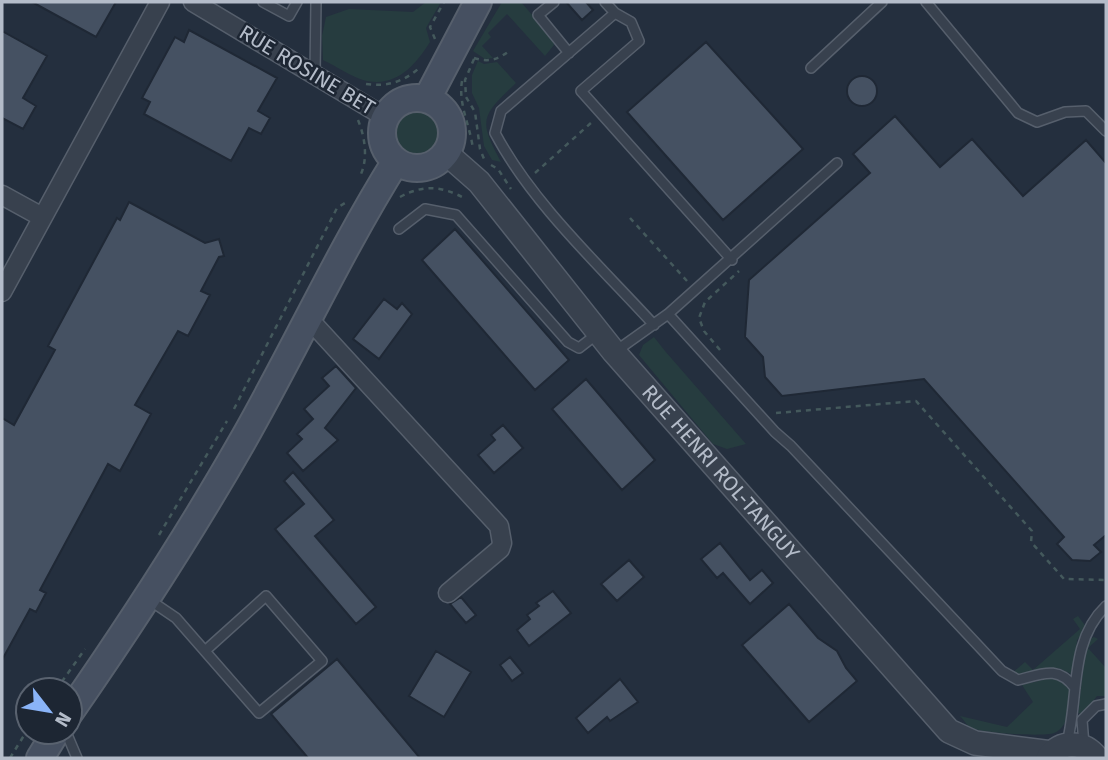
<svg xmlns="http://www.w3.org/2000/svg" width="1108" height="760" viewBox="0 0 1108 760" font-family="'Fira Sans',sans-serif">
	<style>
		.green { fill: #263c3f }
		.building { fill: #455162; stroke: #1f2835; stroke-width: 2 }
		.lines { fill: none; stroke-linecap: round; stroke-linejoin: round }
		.service-casing { stroke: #565f6c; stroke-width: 12 }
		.minor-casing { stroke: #565f6c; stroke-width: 21 }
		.tertiary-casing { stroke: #565f6c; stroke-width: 26 }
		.secondary-casing { stroke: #565f6c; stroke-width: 30 }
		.path { stroke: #44595c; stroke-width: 2.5; stroke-dasharray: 5 5; stroke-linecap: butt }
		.service { stroke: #38414e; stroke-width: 9 }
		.minor { stroke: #38414e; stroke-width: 18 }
		.tertiary { stroke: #38414e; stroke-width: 23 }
		.secondary { stroke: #465061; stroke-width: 26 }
		.labels { text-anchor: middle; stroke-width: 5; stroke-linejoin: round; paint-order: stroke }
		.street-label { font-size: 21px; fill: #b4bcc9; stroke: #1d2633 }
	</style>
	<rect width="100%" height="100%" fill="#242f3e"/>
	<path class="green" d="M426,2h15l-15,26 4,14c-15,24 -35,47 -67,38 -13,-4 -27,-14 -40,-20l-1,-24 4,-19 23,-8 64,3z
		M502,2h19l31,36 2,7 -9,11 -38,-42 -19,19 3,4 -9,9 11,12 -8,1 -12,-8z
		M478,61l6,3 13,-2 19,21c-35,34 -38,36 -15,79l-9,-2 -8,-14 -5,-38 -7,-15v-18z
		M393 131a24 24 0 1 1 48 0a24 24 0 1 1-48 0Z
		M654,337l11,14 81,93 -19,5 -14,-5 -74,-89 4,-10z
		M1078,616l9,12 -10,12 -3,35 -16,-7 -39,8 -8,-2 14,-12 8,8 47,-41 -7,-10z
		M1094,637l4,2 -10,9 18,20v28h-9l-14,18 -5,-1 8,-67 3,-7z
		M1054,677c5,2 11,4 14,8 10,12 0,43 -14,48 -10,4 -72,0 -82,-5 -5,-2 -8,-8 -12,-12l47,11 26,-25 -11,-17z"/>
	<path class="building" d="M32,2h84l-20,35z
		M566,2h20l7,8 -11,10z
		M189,30l88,48 -19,33 12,7 -9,16 -12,-6 -18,33 -87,-47 6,-12 -8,-4 33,-61 9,5z
		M2,31l45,25 -24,42 13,8 -13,23 -21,-11z
		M706,42l97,107 -80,71 -96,-108z
		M847 91a15 15 0 1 1 30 0a15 15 0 1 1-30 0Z
		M895,116l45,51 32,-28 51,57 63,-56 20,23v372l-12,10 7,7 -11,9 -18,-1 -15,-16 7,-7 -140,-158 -142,17 -17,-19 -2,-20 -18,-20 4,-57 121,-107 -17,-19z
		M129,202l76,41 14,-4 5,17 -5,1 -18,34 9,4 -22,41 -10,-5 -43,74 16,9 -31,57 -12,-7 -68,126 6,3 -10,19 -6,-3 -28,51v-242l12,7 41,-75 -7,-4 69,-128 3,2z
		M455,229l114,131 -34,30 -113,-130z
		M384,299l13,10 5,-6 10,11 -33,45 -26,-20z
		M336,366l20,22 -31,40 13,12 -35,31 -16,-18 15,-14 -5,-5 16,-15 -9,-10 25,-23 -7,-8z
		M586,379l69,81 -33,30 -70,-81z
		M503,425l20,23 -29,25 -16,-18 17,-15 -4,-5z
		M293,472l41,48 -19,16 61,71 -20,17 -81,-95 29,-25 -20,-23z
		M720,543l30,37 12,-10 11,13 -23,21 -27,-31 -6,5 -16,-19z
		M629,560l15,17 -27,24 -16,-17z
		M553,591l18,22 -42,33 -12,-16 13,-11 -3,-4 12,-9 -3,-3z
		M461,597l15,18 -10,8 -16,-19z
		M789,604l29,34 19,13 9,17 11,13 -48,41 -67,-77z
		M436,651l35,21 -27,45 -35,-21z
		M510,657l13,16 -11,8 -12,-16z
		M337,659l83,99h-112l-37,-44z
		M620,679l18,23 -28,19 -3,-4 -19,16 -12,-15z"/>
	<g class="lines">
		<g class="service-casing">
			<path id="service" d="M263,2l26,14 8,-14
				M554,2l-16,13 31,38
				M605,2l10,11 16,9 8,19 -58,50 151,169
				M926,2l92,111 19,9 28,-10 21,-1 20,20
				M615,13l-114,98 -6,22c37,70 105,133 159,192
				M811,68l71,-66
				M315,73l1,-71
				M399,229l26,-20 31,6 112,127 11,6 18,-14
				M668,314l107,118 16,14 211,225 16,9c24,-6 40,-15 57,8
				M616,351l52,-37 169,-151
				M148,599l28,19 83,95 63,-52 -56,-65 -60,54
				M66,732l11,26
				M1067,743c12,-46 2,-102 39,-137
				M1084,745l-2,-25 14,-14 10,-2"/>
		</g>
		<g class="minor-casing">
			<path id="minor" d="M193,2l192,115
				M2,195l40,22
				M2,292l158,-290
				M308,318l191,208 3,17 -2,6 -52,44"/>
		</g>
		<g class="tertiary-casing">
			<g id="tertiary">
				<path id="s1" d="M446,153l33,29 135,170 335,379 26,12 77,10"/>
				<path d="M1048,758c13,-18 36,-17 49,0"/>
			</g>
		</g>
		<g class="secondary-casing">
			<path id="secondary" d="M382 133a35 35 0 1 1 70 0a35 35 0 1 1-70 0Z
				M427,99l51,-97
				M70,712c61,-88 119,-177 172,-270 53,-93 97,-190 154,-281
				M40,758l16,-26"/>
		</g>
		<path class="path" d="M435,39l-5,-12 14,-25
			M474,58c16,5 24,1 37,-8
			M474,59l-9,21 1,17 9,15 5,37 4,10
			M462,81c-4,23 8,44 11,68
			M366,84c20,3 37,-2 52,-15
			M358,120c7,17 10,38 3,54
			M491,165l7,4 13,20
			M535,173l57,-51
			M400,197c24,-13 42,-11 66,2
			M630,218l57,63
			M720,350l-16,-19 -5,-13 6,-16 34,-31
			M234,409l103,-201 8,-5
			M776,413l140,-12 116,130 -1,11 33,37 42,1
			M159,535l68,-114
			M56,690l29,-41
			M10,758l18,-29"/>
		<use href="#service" class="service"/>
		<use href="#minor" class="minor"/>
		<use href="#tertiary" class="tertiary"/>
		<use href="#secondary" class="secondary"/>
	</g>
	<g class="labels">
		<g class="street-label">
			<text transform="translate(307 70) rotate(31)" y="7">RUE ROSINE BET</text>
			<text dy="7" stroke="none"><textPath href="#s1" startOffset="422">RUE HENRI ROL-TANGUY</textPath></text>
		</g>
	</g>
	<rect width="1108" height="760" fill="none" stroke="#b4bcc9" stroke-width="7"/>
	<g transform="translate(49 711) rotate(121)"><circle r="33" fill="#1d2633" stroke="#59626f" stroke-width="2"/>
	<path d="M0-5L12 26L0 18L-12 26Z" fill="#8ab4f8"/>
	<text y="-10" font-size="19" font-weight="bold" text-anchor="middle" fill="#b4bcc9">N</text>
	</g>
</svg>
